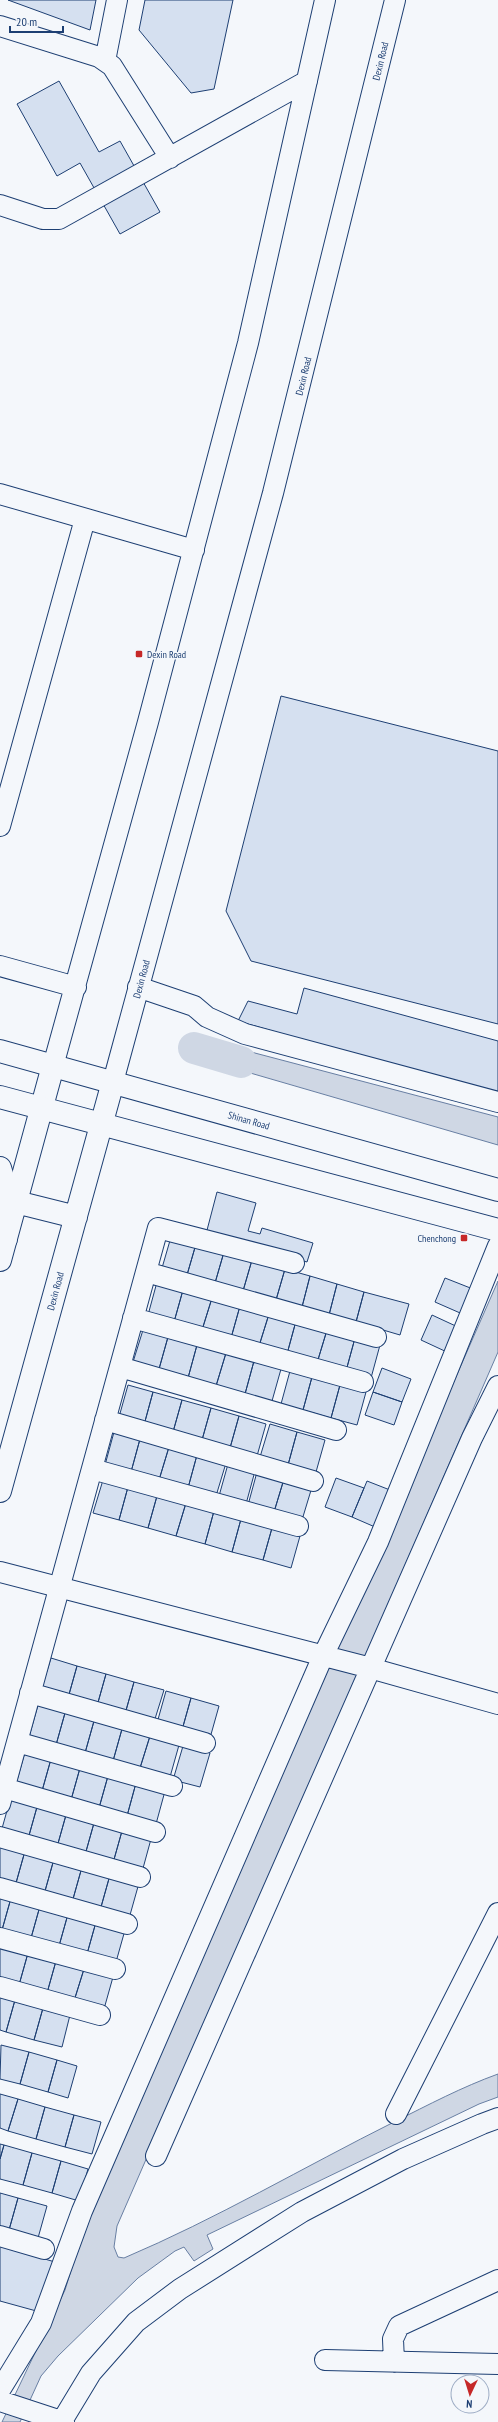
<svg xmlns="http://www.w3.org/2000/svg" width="498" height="2422" viewBox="0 0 498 2422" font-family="'PT Sans Narrow',sans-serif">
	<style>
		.water { fill: #cfd7e4; stroke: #687fa3 }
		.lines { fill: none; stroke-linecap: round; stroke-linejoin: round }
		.river { stroke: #cfd7e4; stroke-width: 32 }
		.building { fill: #d5e0f0; stroke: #1d3f73 }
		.minor-casing { stroke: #1d3f73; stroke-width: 22 }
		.major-casing { stroke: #1d3f73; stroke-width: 24 }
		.highway-casing { stroke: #1d3f73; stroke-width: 24 }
		.minor { stroke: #f4f7fb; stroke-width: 20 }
		.major { stroke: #f4f7fb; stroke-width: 22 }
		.highway { stroke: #f4f7fb; stroke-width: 22 }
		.poi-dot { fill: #c62828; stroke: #f4f7fb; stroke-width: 1.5 }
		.labels { text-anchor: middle; stroke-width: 3; stroke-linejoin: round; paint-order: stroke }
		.street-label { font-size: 10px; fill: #1d3f73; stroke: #f4f7fb }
		.poi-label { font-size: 10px; fill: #1d3f73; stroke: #f4f7fb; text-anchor: start }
	</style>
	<rect width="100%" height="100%" fill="#f4f7fb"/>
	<path class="water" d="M213,1042l285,75v28l-289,-84 -10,-11z
		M498,1281v71l-381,874 -3,21 4,10 6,1c92,-39 180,-91 270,-136 34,-17 68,-35 104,-48v23l-19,7 -272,131 6,14 -19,12 -10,-14 -9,4 -37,27 -80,78 -17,20 -21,46h-18l63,-132 23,-75z"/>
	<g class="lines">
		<path class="river" d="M194,1048l47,14"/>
	</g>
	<path class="building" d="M8,0h88l-6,30z
		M145,0h88l-19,89 -23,4 -52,-63z
		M59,81l40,71 21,-11 40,71 -40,22 -40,-71 -23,13 -40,-72z
		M281,696l217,55v273l-247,-63 -25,-50z
		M304,988l194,53v56l-260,-76 10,-20 49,13z
		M217,1192l39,11 -8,28 12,3 2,-6 51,15 -6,19 -101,-28z
		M171,1237l25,7 -9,31 -25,-7z
		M196,1244l28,8 -9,31 -28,-8z
		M224,1252l28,8 -9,31 -28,-8z
		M252,1260l33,9 -9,31 -33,-9z
		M285,1269l25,7 -8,31 -26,-7z
		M310,1276l27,8 -8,31 -27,-8z
		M445,1278l33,13 -11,25 -32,-14z
		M157,1282l26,8 -9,32 -26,-7z
		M337,1284l27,8 -8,30 -27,-7z
		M183,1290l29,8 -10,32 -28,-8z
		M364,1292l45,12 -9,31 -44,-13z
		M212,1298l28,8 -9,32 -29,-8z
		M240,1306l29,8 -10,32 -28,-8z
		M269,1314l27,7 -9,33 -28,-8z
		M432,1315l28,13 -11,25 -28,-13z
		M296,1321l31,9 -10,33 -30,-9z
		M143,1330l25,7 -9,32 -26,-7z
		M327,1330l28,8 -9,33 -29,-8z
		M168,1337l29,8 -9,33 -29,-9z
		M355,1338l25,7 -9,33 -25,-7z
		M197,1345l29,8 -10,33 -28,-8z
		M226,1353l28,8 -9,33 -29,-8z
		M254,1361l27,8 -9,32 -27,-7z
		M382,1368l29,11 -9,23 -29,-10z
		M290,1371l22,6 -9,33 -22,-6z
		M312,1377l28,8 -9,33 -28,-8z
		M128,1385l25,7 -9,33 -25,-8z
		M340,1385l26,7 -9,33 -26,-7z
		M153,1392l29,8 -9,32 -29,-7z
		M373,1392l29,10 -8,23 -29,-10z
		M182,1400l29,8 -9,32 -29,-8z
		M211,1408l28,8 -9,32 -28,-8z
		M239,1416l27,8 -9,32 -27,-8z
		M270,1424l27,8 -9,33 -28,-8z
		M114,1432l26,7 -9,33 -26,-7z
		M297,1432l28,8 -9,32 -28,-7z
		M140,1439l29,8 -10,33 -28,-8z
		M169,1447l28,8 -9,33 -29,-8z
		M197,1455l29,8 -10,33 -28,-8z
		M228,1464l27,7 -9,33 -27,-8z
		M257,1472l27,7 -10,33 -26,-7z
		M336,1478l28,10 -12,29 -27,-10z
		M284,1479l28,8 -10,33 -28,-8z
		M103,1480l25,7 -9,33 -26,-7z
		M367,1481l23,9 -15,37 -23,-10z
		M128,1487l29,9 -9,32 -29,-8z
		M157,1496l29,7 -10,33 -28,-8z
		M186,1503l28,8 -9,33 -29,-8z
		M214,1511l27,8 -9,33 -27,-8z
		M241,1519l31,9 -9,32 -31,-8z
		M272,1528l28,8 -9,32 -28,-8z
		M51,1658l26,8 -9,32 -27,-8z
		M77,1666l29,8 -9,32 -29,-8z
		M106,1674l28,8 -9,32 -28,-8z
		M134,1682l30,8 -10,32 -29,-8z
		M166,1691l25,7 -9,32 -25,-7z
		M191,1698l28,8 -9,32 -28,-8z
		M38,1705l27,8 -9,32 -27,-8z
		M65,1713l29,8 -9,32 -29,-8z
		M94,1721l28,8 -9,32 -28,-8z
		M122,1729l28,7 -10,32 -27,-7z
		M150,1736l29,9 -9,32 -30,-9z
		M183,1746l27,7 -10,34 -27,-7z
		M25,1752l26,7 -9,32 -26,-7z
		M51,1759l29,9 -9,32 -29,-9z
		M80,1768l28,8 -9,32 -28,-8z
		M108,1776l28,7 -9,33 -28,-8z
		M136,1783l29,8 -9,33 -29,-8z
		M10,1800l27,7 -9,32 -27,-7z
		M37,1807l29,8 -9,32 -29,-8z
		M66,1815l28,8 -9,32 -28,-8z
		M94,1823l28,8 -9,32 -28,-8z
		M122,1831l29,8 -9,33 -29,-9z
		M0,1844l25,7 -9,32 -16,-5z
		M25,1851l29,8 -9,32 -29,-8z
		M54,1859l28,8 -9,32 -28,-8z
		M82,1867l28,8 -9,32 -28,-8z
		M110,1875l29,8 -9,32 -29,-8z
		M0,1895l11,3 -9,32h-2z
		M11,1898l29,8 -9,32 -29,-8z
		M40,1906l28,8 -9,32 -28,-8z
		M68,1914l28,8 -9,32 -28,-8z
		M96,1922l29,8 -9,32 -29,-8z
		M0,1945l28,8 -9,32 -19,-5z
		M28,1953l28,8 -9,32 -28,-8z
		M56,1961l28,8 -10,32 -27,-8z
		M84,1969l29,8 -9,32 -30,-8z
		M0,1996l15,4 -9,32 -6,-2z
		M15,2000l28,8 -9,32 -28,-8z
		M43,2008l27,7 -8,32 -28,-7z
		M1,2045l28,7 -9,32 -20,-5z
		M29,2052l28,8 -9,32 -28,-8z
		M57,2060l20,6 -9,32 -20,-6z
		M0,2094l18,5 -10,32 -8,-3z
		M18,2099l27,8 -9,32 -28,-8z
		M45,2107l29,8 -9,32 -29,-8z
		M74,2115l27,7 -9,32 -27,-7z
		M0,2144l4,1 -4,14z
		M4,2145l28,8 -9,32 -23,-6v-20z
		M32,2153l29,8 -9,32 -29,-8z
		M61,2161l27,8 -9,32 -27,-8z
		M0,2193l18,5 -9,32 -9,-2z
		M18,2198l29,8 -9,32 -29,-8z
		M0,2246l55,16 -15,50 -40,-11z"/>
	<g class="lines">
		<g class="minor-casing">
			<path id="minor" d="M0,26l99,31 13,9 58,92
				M105,61l12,-61
				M0,205l43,14h16l248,-138
				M0,494l194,56
				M0,826l85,-307
				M0,966l76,21
				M138,987l56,19 13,11 38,17 253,68
				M53,1066l95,-344 100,-379 77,-343
				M113,1082l160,-589 122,-493
				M146,1272l230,65
				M133,1318l230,64
				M120,1367l216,63
				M105,1420l208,61
				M92,1469l206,57
				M0,1572l363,94 135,38
				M30,1693l175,50
				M17,1742l155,44
				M4,1788l151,44
				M0,1804l158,-576 136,35
				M0,1837l140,40
				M0,1888l127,36
				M0,1938l115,31
				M0,1987l100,28
				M396,2114l102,-201
				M156,2156l316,-718 26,-52
				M0,2236l44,13
				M325,2360l173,4
				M394,2362l-1,-23 6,-13 99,-46
				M0,2390l41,-67 41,-112 241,-555 55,-114 120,-296
				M0,2401l64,21
				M62,2421l29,-48 45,-51 44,-33 122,-77 101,-53 79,-35 16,-6"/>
		</g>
		<g class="major-casing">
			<path id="major" d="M16,1202l60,15
				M0,1260l53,-194
				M0,1491l113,-409"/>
		</g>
		<g class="highway-casing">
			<path id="highway" d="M0,1051l498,139
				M0,1097l498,133
				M0,1168l3,10 3,61"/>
		</g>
		<use href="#minor" class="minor"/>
		<use href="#major" class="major"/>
		<use href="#highway" class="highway"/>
	</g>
	<g class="poi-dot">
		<rect x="135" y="650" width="8" height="8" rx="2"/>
		<rect x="460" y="1234" width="8" height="8" rx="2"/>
	</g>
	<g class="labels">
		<g class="street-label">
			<text transform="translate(380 61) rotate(-76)" y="4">Dexin Road</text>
			<text transform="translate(303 376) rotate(-76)" y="4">Dexin Road</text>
			<text transform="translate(141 979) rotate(-75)" y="4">Dexin Road</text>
			<text transform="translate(249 1120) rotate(16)" y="4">Shinan Road</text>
			<text transform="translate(55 1291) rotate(-75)" y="4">Dexin Road</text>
		</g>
		<g class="poi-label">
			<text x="147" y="658">Dexin Road</text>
			<text x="456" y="1242" text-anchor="end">Chenchong</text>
		</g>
	</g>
	<g transform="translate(470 2394) rotate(184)"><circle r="19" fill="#f4f7fb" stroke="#9eadc5"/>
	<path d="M0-3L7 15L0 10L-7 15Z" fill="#c62828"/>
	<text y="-6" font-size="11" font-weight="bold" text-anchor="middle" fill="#1d3f73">N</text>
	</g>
	<path d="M10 26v6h53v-6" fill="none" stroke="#1d3f73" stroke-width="2"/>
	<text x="16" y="26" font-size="12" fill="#1d3f73" stroke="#f4f7fb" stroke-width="3" paint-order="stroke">20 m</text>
</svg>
